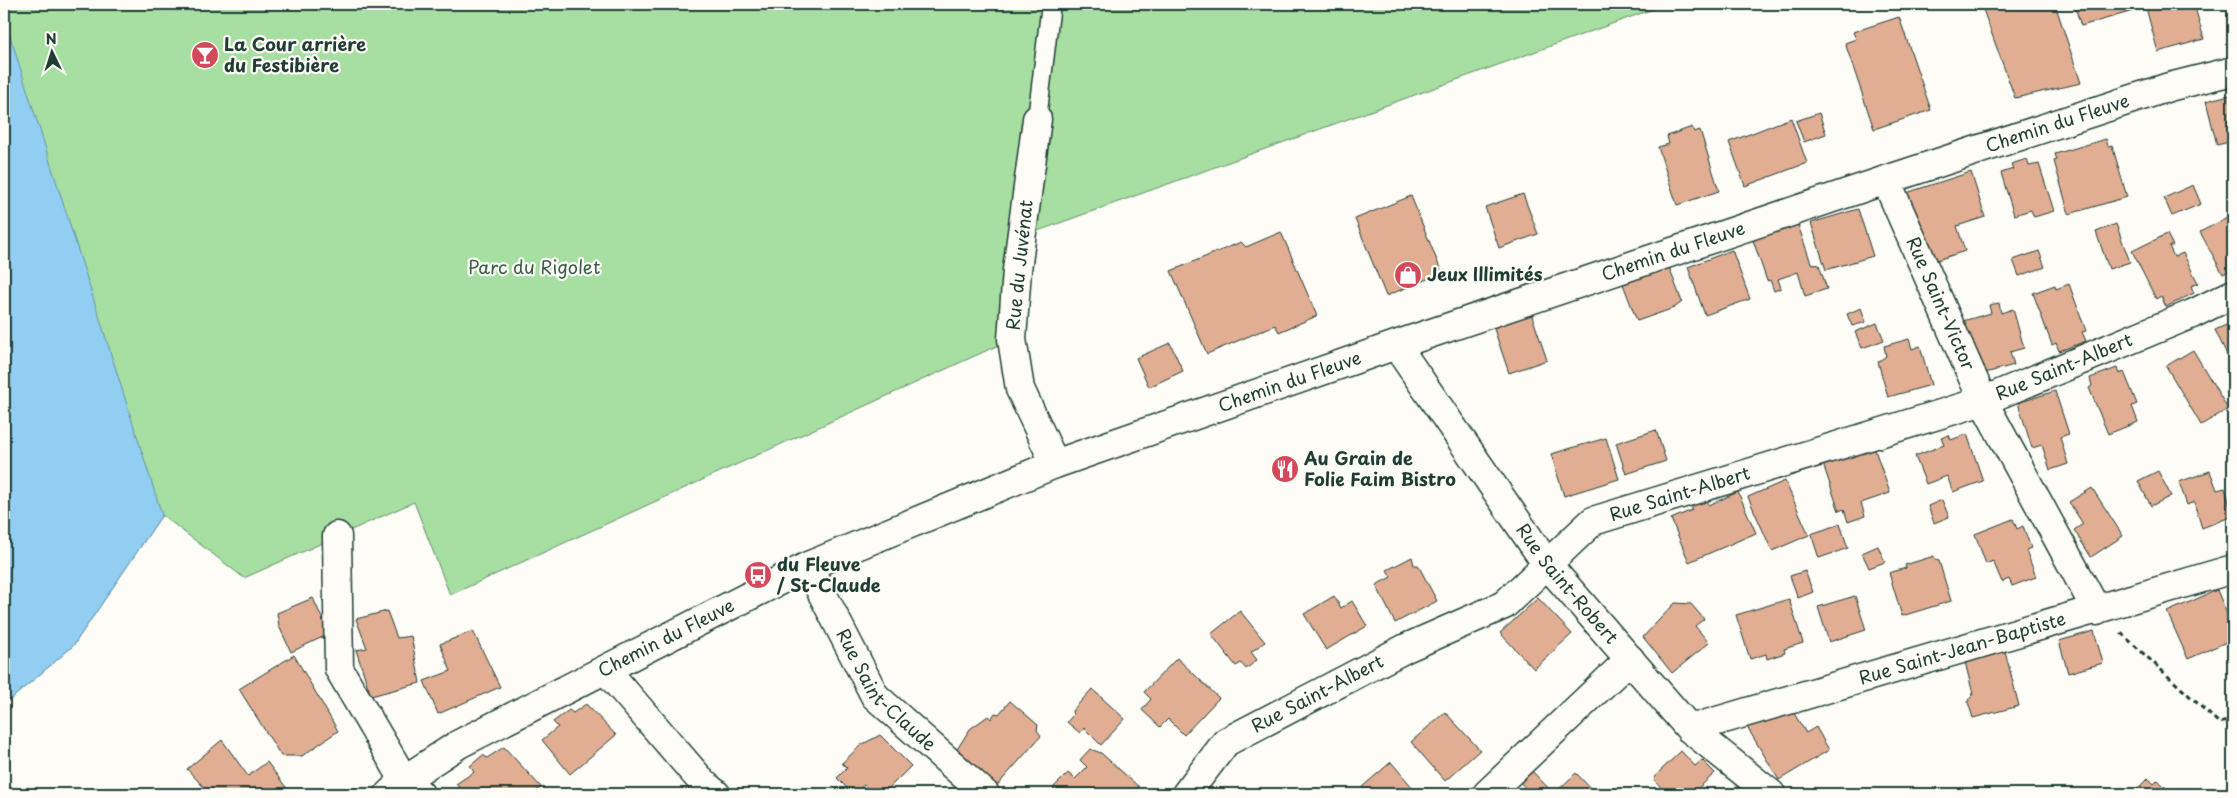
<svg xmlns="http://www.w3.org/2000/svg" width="2237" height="798" viewBox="0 0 2237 798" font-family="'Playpen Sans',sans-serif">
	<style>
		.green { fill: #a7dea1; stroke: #638e6a }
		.water { fill: #91cef2; stroke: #6394a6 }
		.building { fill: #e1ae93; stroke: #1f3d34 }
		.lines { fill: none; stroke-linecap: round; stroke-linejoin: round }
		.lane-casing { stroke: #1f3d34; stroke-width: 21 }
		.street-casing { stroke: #1f3d34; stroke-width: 31 }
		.secondary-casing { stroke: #1f3d34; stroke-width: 31 }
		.path { stroke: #1f3d34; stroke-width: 3; stroke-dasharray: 5 4; stroke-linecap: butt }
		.lane { stroke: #fdfcf7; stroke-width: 18 }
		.street { stroke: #fdfcf7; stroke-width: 28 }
		.secondary { stroke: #fdfcf7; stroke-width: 28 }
		.labels { text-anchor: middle; stroke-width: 4.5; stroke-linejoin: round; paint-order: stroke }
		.poi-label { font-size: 18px; font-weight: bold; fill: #1f3d34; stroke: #fdfcf7; text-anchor: start }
		.street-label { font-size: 18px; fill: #1f3d34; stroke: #fdfcf7 }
		.park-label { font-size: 18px; fill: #3a5d4a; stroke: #fdfcf7 }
	</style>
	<rect width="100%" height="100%" fill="#fdfcf7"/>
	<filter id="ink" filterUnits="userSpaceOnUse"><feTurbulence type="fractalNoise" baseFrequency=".02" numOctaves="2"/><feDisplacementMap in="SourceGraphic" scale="10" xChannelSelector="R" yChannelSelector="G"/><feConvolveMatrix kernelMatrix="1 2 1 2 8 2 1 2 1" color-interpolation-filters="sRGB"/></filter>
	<g filter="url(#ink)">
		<path class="green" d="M4,4h1663l-646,233 -9,102 -562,256 -36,-93 -170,76 -82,-63 -89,131 -69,59z"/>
		<path class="water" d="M4,4h6l-5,16 157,495 -89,131 -69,59z"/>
		<path class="building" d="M1981,4h74l26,79 -66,15z
			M2074,4h56l3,7 -52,15z
			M2145,4h49l10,35 -46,13z
			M1899,17l32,93 -57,19 -29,-86 11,-4 -3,-7z
			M2233,94v47l-16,4 -11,-44z
			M1819,113l7,21 -22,8 -8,-21z
			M1791,118l16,45 -62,23 -16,-44z
			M1692,127l2,5 6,-2 19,61 -42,14 -19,-58 11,-3 -2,-8z
			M2106,139l2,7 4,-1 15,52 -58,17 -15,-53 3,-1 -2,-6z
			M2027,159l2,7 10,-2 15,47 -20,6 -3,-7 -17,5 -13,-42 12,-4 -2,-5z
			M1971,172l14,45 -28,9 8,25 -37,12 -22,-70z
			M2193,185l8,19 -29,12 -8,-18z
			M1523,194l15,40 -39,14 -14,-41z
			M1411,196l31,77 -56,23 -31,-77z
			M1858,209l15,47 -47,14 -15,-47z
			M2233,215v54l-10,5 -23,-42z
			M2116,224l14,38 -21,7 -13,-37z
			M1798,225l13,38 8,2 8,24 -22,7 -7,-24 -20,7 3,9 -7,3 -4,-11 -3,1 -14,-41z
			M1281,232l36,84 -38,16 -4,-7 -68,29 -36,-83 70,-29 5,5z
			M2167,234l6,12h-4l5,11 9,-4 15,30 -7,3 3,7 -28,14 -5,-11 -5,3 -24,-48z
			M1732,250l18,49 -45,16 -17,-48z
			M2039,251l6,16 -26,9 -6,-16z
			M1669,267l13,35 -8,6 -37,13 -14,-37z
			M2069,284l17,47 -4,1 4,9 -27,10 -3,-8 -4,2 -19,-52 22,-8 1,4z
			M1999,303l2,10 12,-4 11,39 -14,4 4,13 -36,10 -15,-54 28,-8 -2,-8z
			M1861,308l5,14 -14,4 -5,-12z
			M1531,313l16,47 -38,13 -16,-47z
			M2233,322v45l-18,-37z
			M1877,323l7,17 -22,8 -7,-16z
			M1909,339l3,10 8,-3 11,39 -43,12 -10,-35 8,-6 -2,-10z
			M1170,343l13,28 -34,16 -13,-29z
			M2193,350l35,59 -27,16 -35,-59z
			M2117,368l2,6 5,-2 13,32 -5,2 6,16 -30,12 -19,-46 3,-2 -2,-8z
			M2055,391l14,43 -9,3 8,27 -18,6 -8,-25 -10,3 -14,-45z
			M1656,430l10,31 -40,13 -10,-31z
			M1967,434l16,47 -30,11 -6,-16 -21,8 -11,-28 29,-11 -3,-7 8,-3 2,5z
			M1606,438l13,41 -55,17 -13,-42z
			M1874,447l16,46 -29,10 4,13 -17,6 -4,-13 -5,2 -16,-47z
			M2158,471l13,25 -20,10 -13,-25z
			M2210,471l7,19 8,-2 8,28 -31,12 -8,-26 -7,3 -8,-23z
			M1785,481l24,54 -37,16 -24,-54z
			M2092,488l31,48 -32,21 -17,-27 9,-6 -14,-22z
			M1738,492l18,41 -67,29 -18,-43 21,-9v-6l14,-6 3,7z
			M1942,500l7,17 -15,6 -6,-17z
			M2013,519l4,10 6,-3 8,22 -5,2 10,27 -24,9 -3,-7 -7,3 -9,-21 -7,3 -11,-30z
			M1840,524l8,24 -29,10 -8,-24z
			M1878,546l7,16 -16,6 -7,-15z
			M1934,556l1,4 4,1 12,40 -49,15 -13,-43 17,-5 -1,-3z
			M1412,557l2,8h4l19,36 -42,22 -19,-38 15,-8 -4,-7z
			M1805,571l8,21 -15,6 -8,-22z
			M2217,590l16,38v11l-45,20 -21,-47z
			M1334,596l7,12 11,-7 15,25 -41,24 -22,-36z
			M1855,596l11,34 -37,12 -11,-35z
			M313,598l16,36 -38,18 -12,-26 -2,-13z
			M1538,598l34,36 -38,35 -34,-36z
			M1789,599l14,44 -19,6 1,4 -18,6 -1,-5 -16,5 -14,-44z
			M1675,603l16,1 13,15 -9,7 14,17 -37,30 -29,-36z
			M387,611l10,27 14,-2 9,47 -49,13 -15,-46 11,-2 -11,-29z
			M1240,611l25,31 -14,10 6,8 -11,9 -5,-6 -5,3 -25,-32z
			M473,631l27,56 -62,27 -14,-33 27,-10 -11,-27z
			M2094,631l9,32 -35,10 -9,-32z
			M2005,651l14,55 -46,12 -5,-16 5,-8 -8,-32z
			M294,655l44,76 -36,25h-21l-42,-67z
			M1177,658l42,40 -35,37 -16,-16 -8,8 -18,-17 9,-11 -7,-7z
			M1092,689l33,30 -24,26 -17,-17 -4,5 -13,-11 6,-7 -1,-4z
			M1010,701l28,24 -1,5 4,6 -46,52 -41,-34 16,-25 18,-13 3,3 4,-6 4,1z
			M1787,702l19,31 10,-6 13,23 -50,30 -32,-53z
			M586,704l30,31 -46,39 -28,-34 16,-13 -5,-5 16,-12 4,3z
			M1445,712l35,38 -35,31 -34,-39z
			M880,735l31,31 -28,28h-10l-9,-9 -11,9 -16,-16 10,-10 -5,-5 19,-18z
			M222,740l26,36 19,-14 24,32h-81l-23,-25z
			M504,747l37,40 -8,7h-68l-9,-10 18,-12 -4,-6 13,-11 4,3z
			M1090,749l11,4 38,34 -7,7h-76l-3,-6 15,-15 7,6 12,-12 -7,-7z
			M1681,751l14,15 7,-6 13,13 -23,21h-25l-13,-14 3,-6z
			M1391,762l27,32h-50l-6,-7z
			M1532,771l22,23 22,-21 20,21h-74l5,-4 -7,-8z
			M2148,778l6,6 4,-4 14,14h-40z"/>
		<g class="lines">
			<g class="lane-casing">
				<path id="lane" d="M1037,119l14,-115"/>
			</g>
			<g class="street-casing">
				<g id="street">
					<path d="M1037,119l-20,151 -5,69 8,50 35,75"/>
					<path id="s1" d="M1886,180l97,221 114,210"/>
					<path id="s2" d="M1396,345l150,218 144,166 81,65"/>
					<path d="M337,536l2,133 65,111 16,14"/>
					<path id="s3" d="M808,566l67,130 110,98"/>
					<path d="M606,670l98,114 12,10"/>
					<path id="s4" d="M1690,729l543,-160"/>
					<path id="s5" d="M1186,794l40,-52 180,-94 98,-43 89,-84 390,-120 209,-87 41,-20"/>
					<path d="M1487,794l143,-135"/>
				</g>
			</g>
			<g class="secondary-casing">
				<g id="secondary">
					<path id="s6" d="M389,794l15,-14 55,-36 349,-178 247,-102 341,-119 490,-165 283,-93 64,-16"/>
				</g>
			</g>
			<path class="path" d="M2121,633l98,90 14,-3"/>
			<use href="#lane" class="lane"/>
			<use href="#street" class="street"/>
			<use href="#secondary" class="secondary"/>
		</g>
	</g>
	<defs>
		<g id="bar-disc" transform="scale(1.4375)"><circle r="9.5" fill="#d1495b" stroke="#fdfcf7"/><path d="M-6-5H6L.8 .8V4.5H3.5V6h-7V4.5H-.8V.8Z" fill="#fff"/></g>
		<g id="shop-disc" transform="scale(1.4375)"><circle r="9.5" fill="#d1495b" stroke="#fdfcf7"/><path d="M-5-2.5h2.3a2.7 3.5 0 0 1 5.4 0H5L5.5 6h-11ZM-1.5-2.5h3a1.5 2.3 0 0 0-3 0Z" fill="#fff"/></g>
		<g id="restaurant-disc" transform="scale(1.4375)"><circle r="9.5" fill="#d1495b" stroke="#fdfcf7"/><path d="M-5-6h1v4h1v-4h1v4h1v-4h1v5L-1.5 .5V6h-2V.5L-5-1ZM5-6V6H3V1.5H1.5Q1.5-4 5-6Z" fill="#fff"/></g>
		<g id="bus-disc" transform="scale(1.4375)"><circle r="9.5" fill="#d1495b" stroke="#fdfcf7"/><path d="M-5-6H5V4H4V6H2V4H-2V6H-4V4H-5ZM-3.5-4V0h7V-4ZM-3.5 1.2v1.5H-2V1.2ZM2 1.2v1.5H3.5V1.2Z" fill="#fff"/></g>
	</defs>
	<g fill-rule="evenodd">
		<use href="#bar-disc" x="205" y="55"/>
		<use href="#shop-disc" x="1408" y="275"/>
		<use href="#restaurant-disc" x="1285" y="469"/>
		<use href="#bus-disc" x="758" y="575"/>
	</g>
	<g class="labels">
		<g class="poi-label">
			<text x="224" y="51">La Cour arrière<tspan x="224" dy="21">du Festibière</tspan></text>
			<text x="1427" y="281">Jeux Illimités</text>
			<text x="1304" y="465">Au Grain de<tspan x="1304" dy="21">Folie Faim Bistro</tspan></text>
			<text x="777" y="571">du Fleuve<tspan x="777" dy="21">/ St-Claude</tspan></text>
		</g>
		<g class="street-label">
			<text dy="6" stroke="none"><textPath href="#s6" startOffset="1804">Chemin du Fleuve</textPath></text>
			<text dy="6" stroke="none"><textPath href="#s6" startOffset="1399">Chemin du Fleuve</textPath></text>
			<text transform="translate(1020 265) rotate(-84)" y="6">Rue du Juvénat</text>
			<text dy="6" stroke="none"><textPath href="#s1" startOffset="135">Rue Saint-Victor</textPath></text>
			<text dy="6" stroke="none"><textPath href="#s5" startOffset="994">Rue Saint-Albert</textPath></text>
			<text dy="6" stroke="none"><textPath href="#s6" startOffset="994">Chemin du Fleuve</textPath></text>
			<text dy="6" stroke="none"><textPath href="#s5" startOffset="589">Rue Saint-Albert</textPath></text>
			<text dy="6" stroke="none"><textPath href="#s2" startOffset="294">Rue Saint-Robert</textPath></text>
			<text dy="6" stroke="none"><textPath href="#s6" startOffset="319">Chemin du Fleuve</textPath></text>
			<text dy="6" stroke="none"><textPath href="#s4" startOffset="284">Rue Saint-Jean-Baptiste</textPath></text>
			<text dy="6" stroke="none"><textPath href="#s3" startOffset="148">Rue Saint-Claude</textPath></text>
			<text dy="6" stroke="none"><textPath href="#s5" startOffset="169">Rue Saint-Albert</textPath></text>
		</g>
		<g class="park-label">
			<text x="534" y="274">Parc du Rigolet</text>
		</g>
	</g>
	<rect width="2237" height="798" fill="none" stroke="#fdfcf7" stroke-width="20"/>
	<rect x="10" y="10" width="2217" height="778" fill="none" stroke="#1f3d34" stroke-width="2" filter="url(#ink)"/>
	<g transform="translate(52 52) rotate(356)" stroke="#fdfcf7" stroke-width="4" paint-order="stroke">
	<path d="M0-4L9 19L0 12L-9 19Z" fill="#1f3d34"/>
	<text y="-8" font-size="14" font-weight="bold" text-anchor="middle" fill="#1f3d34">N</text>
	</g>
</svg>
